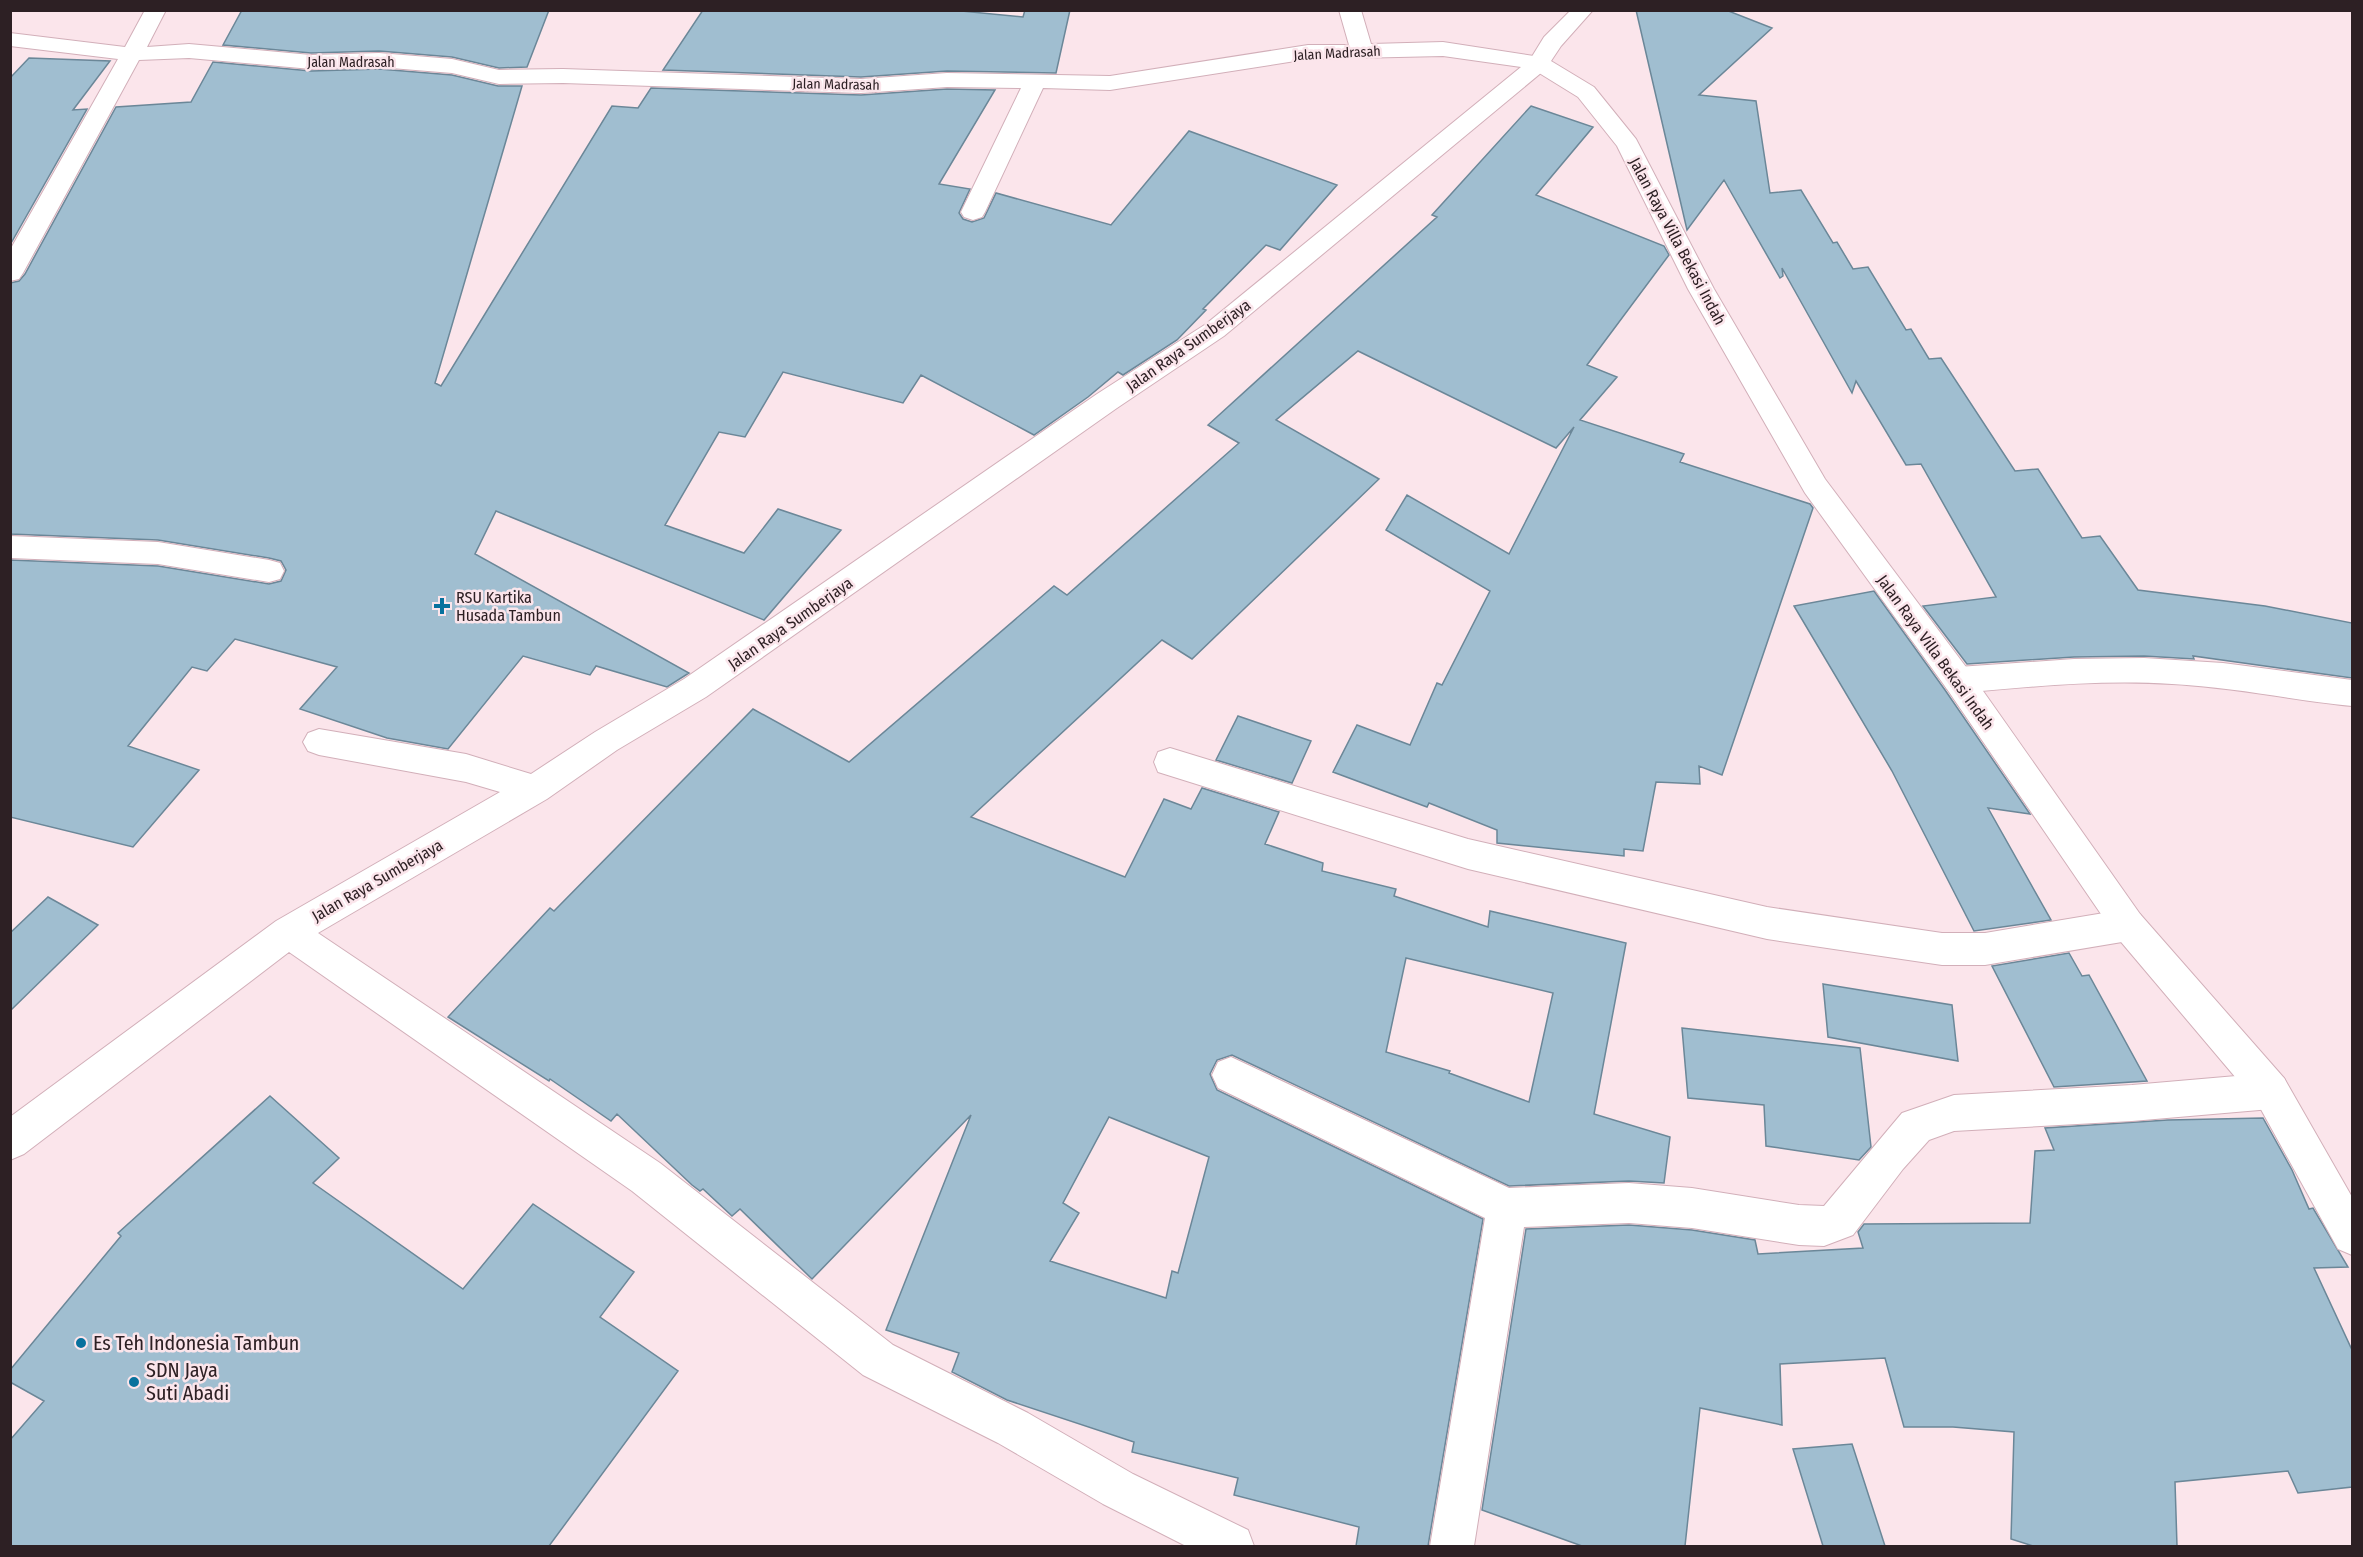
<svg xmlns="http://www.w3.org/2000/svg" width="2363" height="1557" viewBox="0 0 2363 1557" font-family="'Fira Sans Condensed',sans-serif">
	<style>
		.building { fill: #a0bed0; stroke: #6b8798; stroke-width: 1.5; fill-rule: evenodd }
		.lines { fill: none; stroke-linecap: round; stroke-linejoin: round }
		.minor-casing { stroke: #d2afb9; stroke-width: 2 }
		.major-casing { stroke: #d2afb9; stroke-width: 2 }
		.minor { fill: #fff; fill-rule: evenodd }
		.major { fill: #fff; fill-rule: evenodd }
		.poi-dot { fill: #08719d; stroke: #fbe5eb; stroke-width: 2 }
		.labels { text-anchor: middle; stroke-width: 5; stroke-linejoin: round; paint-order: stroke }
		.far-street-label { font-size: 14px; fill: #2d2024; stroke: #fbe5eb }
		.street-label { font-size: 16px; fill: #2d2024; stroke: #fbe5eb }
		.poi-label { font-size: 16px; fill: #2d2024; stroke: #fbe5eb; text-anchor: start }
		.near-poi-label { font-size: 20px; fill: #2d2024; stroke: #fbe5eb; text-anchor: start }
	</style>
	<rect width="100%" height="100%" fill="#fbe5eb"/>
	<path class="building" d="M242,10h307l-22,57 -28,1 -47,-11 -73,-6 -68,2 -88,-8z
		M703,10h248l72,7 2,-7h45l-14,63 -109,-2 -86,6 -198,-7z
		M1636,10h90l46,18 -73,67 57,6 14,92 31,-3 32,53 4,-1 16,27 15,-2 38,63 5,-1 18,30 12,-1 74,113 23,-2 44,69 18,-2 38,54 127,16 87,17v55l-159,-22 1,3 -50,-3 -70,1 -107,7 -44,-58 73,-9 -75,-133 -15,1 -50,-84 -4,12 -70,-125 1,8 -3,2 -56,-98 -37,50z
		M29,58l81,3 -37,49 14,-1 -77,136v-167z
		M213,62l98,9 68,-2 73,6 46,11h24l-87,297 6,3 171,-280 26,2 13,-20 210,7 86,-6 48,1 -56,94 31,5 -11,24 4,6 9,3 12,-4 12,-25 115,32 78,-94 148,54 -57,65 -14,-5 -63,64 3,1 -29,30 -54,35 -5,-3 -30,25 -54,38 -113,-60 -18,28 -120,-31 -38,65 -26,-5 -54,93 79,28 34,-44 63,21 -77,90 -268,-109 -21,43 214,119 -22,14 -71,-21 -6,9 -67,-19 -75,93 -61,-11 -87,-29 37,-42 -102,-28 -28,32 -15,-4 -64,79 71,24 -66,77 -123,-30v-257l148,6 111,18 12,-3 5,-11 -5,-9 -12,-3 -111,-18 -148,-6v-251l9,-2 6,-7 91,-167 75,-5z
		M1531,106l62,21 -57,68 128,51 5,9 -82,110 30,12 -37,43 104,34 -4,8 130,42 3,4 -91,267 -23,-9 1,18 -44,-2 -13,69 -19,-2v7l-127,-13v-13l-68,-27 -2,4 -94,-35 24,-47 53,20 27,-62 5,2 48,-94 -104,-61 21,-35 102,59 65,-127 -18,21 -198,-97 -82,69 103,59 -187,180 -30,-19 -191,177 154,60 39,-78 27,10 11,-21 77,24 -14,32 58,19 -1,8 74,18 -2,7 94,31 2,-16 136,32 -32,171 76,23 -6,46 -35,-2 -120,5 -277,-131 -15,5 -7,14 7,16 266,129 -55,327h-72l3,-19 -125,-32 4,-17 -106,-26 2,-10 -127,-42 -55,-28 7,-19 -73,-23 85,-215 -159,164 -72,-70 -8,7 -29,-27 -3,2 -8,-6 -75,-71 -6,7 -61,-42 -1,2 -101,-64 102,-109 4,3 199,-202 96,53 205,-176 13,9 172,-152 -31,-18 229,-208 -5,-2zM1406,958l147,35 -24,109 -80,-29 1,-2 -64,-19zM1109,1117l100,40 -31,116 -6,-2 -6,27 -116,-37 29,-48 -16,-10z
		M1874,591l71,99 85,124 -42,-6 63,112 -77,11 -82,-160 -98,-165z
		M1238,716l73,25 -19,42 -76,-23z
		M48,897l50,28 -88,86v-78z
		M2069,953l13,23 7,-1 58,106 -93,6 -62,-121z
		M1823,984l129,21 6,56 -130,-24z
		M1682,1028l178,20 11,99 -12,13 -93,-14 -2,-41 -76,-7z
		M270,1096l69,62 -26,25 150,106 70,-85 101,68 -34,45 78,54 -129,175h-539v-106l34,-39 -34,-19v-12l111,-134 -3,-3z
		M2263,1118l29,52 17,39 4,-1 35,59 -34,1 38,82v137l-54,6 -10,-22 -113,11 2,64h-144l-22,-7 3,-107 -61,-5h-49l-19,-69 -105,6 2,61 -82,-17 -15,138h-103l-100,-36 44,-281 103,-4 63,5 63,10 3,14 105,-6 -5,-16 6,-8 166,-1 5,-72 19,-1 -9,-22 123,-8z
		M1852,1444l33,102h-62l-30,-97z"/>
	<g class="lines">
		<g class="minor-casing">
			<path id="minor" d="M145,10h21l-19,37 42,-3 122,11 68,-2 73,6 47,11 64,-1 298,10 86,-6 163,3 198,-31h41l-10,-35h22l10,34 72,-2 104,16 3,5 -3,5 -323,268 -107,72 -411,289 -89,53 -70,49 -229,134 342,230 233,182 135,68 105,61 115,56 6,16h-68l-83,-42 -105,-61 -135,-68 -231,-184 -343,-239 -265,202 -14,6v-43l266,-196 224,-129 -34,-10 -147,-27 -11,-4 -5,-9 5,-9 11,-4 147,25 65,20 64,-42 89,-53 413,-285 109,-70 315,-257 -78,-11 -135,3 -198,31 -67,-2 -58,124 -3,5 -9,3 -9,-3 -3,-5 60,-124 -74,-1 -86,6 -298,-10 -64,1 -47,-11 -73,-6 -68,2 -122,-11 -50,2 -116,213 -4,6 -9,2v-31l108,-191 -108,-13v-13l115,14z
				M10,536l148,6 111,18 11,3 4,8 -4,8 -11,3 -111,-18 -148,-6z
				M2144,658l79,5 129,17v26c-60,-6 -119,-19 -180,-22 -72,-5 -143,3 -214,9l-11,-4 -5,-9 5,-9 11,-4 116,-8z
				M1170,748l298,91 299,68 175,26h43l143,-24 12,5 6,11 -6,11 -12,5 -143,24h-43l-175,-26 -299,-70 -310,-97 -4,-10 4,-10z
				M1231,1057l278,131 120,-5 63,5 107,17 25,1 78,-93 52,-18 178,-10 139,-12 13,5 6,13 -6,13 -13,5 -139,12 -178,10 -25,9 -26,29 -50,66 -29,11 -25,-1 -107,-17 -63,-5 -105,4 -50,319h-44l55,-328 -267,-130 -6,-13 6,-13z"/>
		</g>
		<g class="major-casing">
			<path id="major" d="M1571,10h22l-32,36 -10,15 43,26 42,52 78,150 111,190 144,192 171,243 144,164 68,119v58l-14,-6 -80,-145 -142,-168 -169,-247 -142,-196 -117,-204 -71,-143 -39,-49 -47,-29 -3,-5 16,-26z"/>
		</g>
		<use href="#minor" class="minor"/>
		<use href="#major" class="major"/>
	</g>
	<g class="poi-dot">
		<path d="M439 597h6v6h6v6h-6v6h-6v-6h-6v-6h6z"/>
		<circle cx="81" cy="1343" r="6"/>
		<circle cx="134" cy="1382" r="6"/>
	</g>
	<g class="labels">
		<g class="far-street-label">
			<text transform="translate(1337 53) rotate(-3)" y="5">Jalan Madrasah</text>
			<text x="351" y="67">Jalan Madrasah</text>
			<text transform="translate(836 84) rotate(1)" y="5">Jalan Madrasah</text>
		</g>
		<g class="street-label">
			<text transform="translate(1678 241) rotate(62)" y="6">Jalan Raya Villa Bekasi Indah</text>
			<text transform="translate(1188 345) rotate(-35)" y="6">Jalan Raya Sumberjaya</text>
			<text transform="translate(790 623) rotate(-35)" y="6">Jalan Raya Sumberjaya</text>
			<text transform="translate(1936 652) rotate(54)" y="6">Jalan Raya Villa Bekasi Indah</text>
			<text transform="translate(377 880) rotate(-30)" y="6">Jalan Raya Sumberjaya</text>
		</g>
		<g class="poi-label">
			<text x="456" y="603">RSU Kartika<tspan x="456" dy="18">Husada Tambun</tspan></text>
		</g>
		<g class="near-poi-label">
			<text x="93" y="1350">Es Teh Indonesia Tambun</text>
			<text x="146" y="1377">SDN Jaya<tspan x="146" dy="23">Suti Abadi</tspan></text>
		</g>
	</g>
	<rect width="2363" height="1557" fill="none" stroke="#2d2024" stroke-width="24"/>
</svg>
